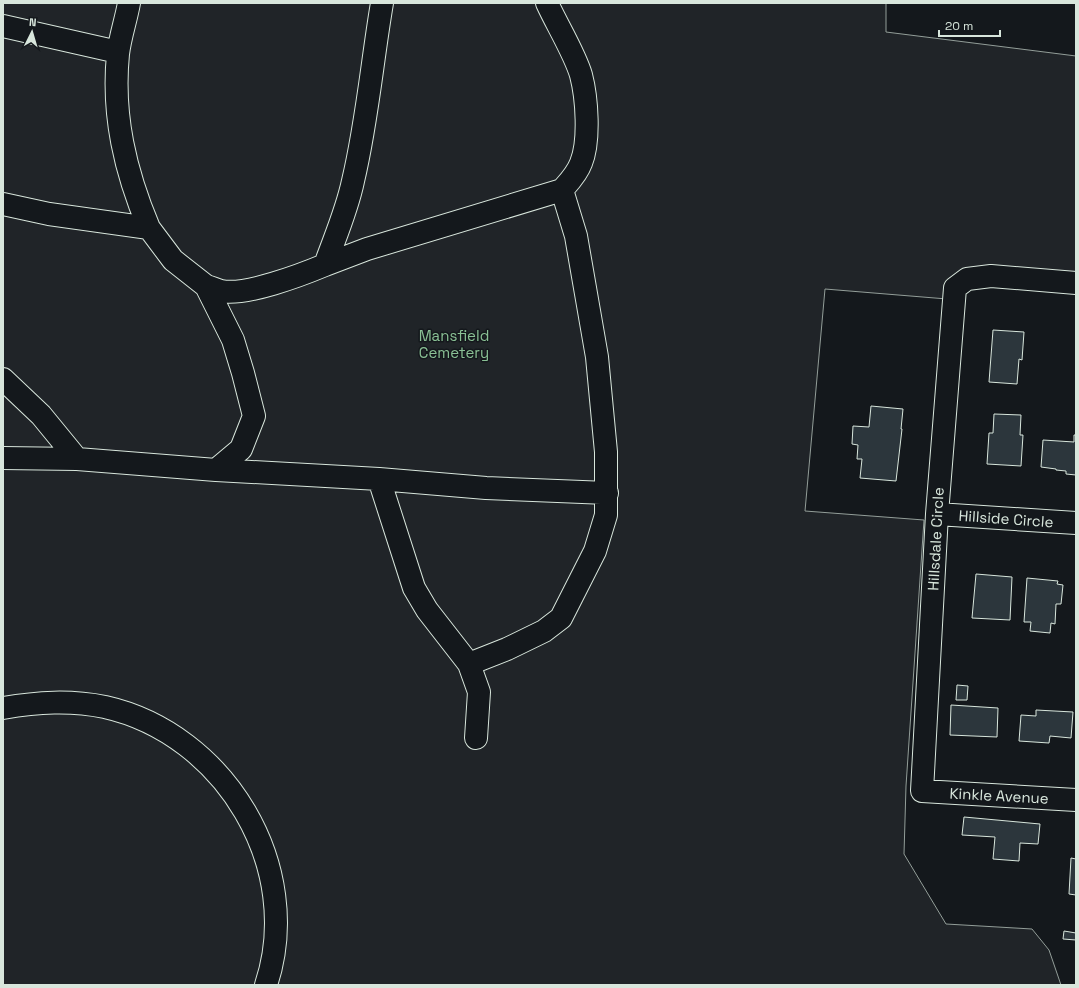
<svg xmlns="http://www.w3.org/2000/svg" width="1079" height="988" viewBox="0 0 1079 988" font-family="'Space Grotesk',sans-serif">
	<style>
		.green { fill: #202428; stroke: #939e99 }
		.building { fill: #2c363c; stroke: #d8e6dc }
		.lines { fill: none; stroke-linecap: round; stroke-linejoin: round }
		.minor-casing { stroke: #d8e6dc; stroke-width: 24 }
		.highway-casing { stroke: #d8e6dc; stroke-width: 24 }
		.minor { stroke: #14181c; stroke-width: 22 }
		.highway { stroke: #14181c; stroke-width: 22 }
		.labels { text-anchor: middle; stroke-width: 3; stroke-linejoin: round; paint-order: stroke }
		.park-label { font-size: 15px; fill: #8ac095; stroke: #14181c }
		.street-label { font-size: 15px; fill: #d8e6dc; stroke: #14181c }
	</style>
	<rect width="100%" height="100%" fill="#14181c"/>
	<path class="green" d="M3,3h883v29l190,24v226l-86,-8 -43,25 -122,-10 -20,222 119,9 -18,266 -2,68 42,70 86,5 17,21 12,35h-1058z"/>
	<path class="building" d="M993,330l31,2 -2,28 -3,-1 -2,25 -28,-2z
		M871,406l32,3 -2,20h1l-6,52 -36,-3 2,-19h-5l1,-14 -6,-1 1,-18 16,1z
		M994,414l27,1 -1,20h3l-2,31 -34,-2 2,-31h4z
		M1074,435h2v40l-10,-1v-3l-10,-1v-1l-15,-2 2,-27 31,2z
		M976,574l36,3 -2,43 -38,-2z
		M1027,578l31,3 -1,3 6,1 -2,19h-5l-1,20 -4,-1 -1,10 -20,-2 1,-9h-7z
		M957,685l11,1 -1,14h-11z
		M951,705l47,3 -1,29 -47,-2z
		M1036,710l37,2 -2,26 -21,-2 -1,7 -30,-2 2,-26 15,1z
		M964,817l76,7 -2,20 -18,-1 -1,18 -26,-2 2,-22 -33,-2z
		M1071,858l5,1v36l-7,-1z
		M1064,931l12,2v7l-13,-1z"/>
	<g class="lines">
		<g class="minor-casing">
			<path id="minor" d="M129,3c-3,17 -9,34 -11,51 -6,61 7,117 31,174
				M3,26l115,26
				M3,204l46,10 100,14 24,32 33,26 27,54 10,33 11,43 -13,33 -25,21
				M325,265l42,-16 195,-59c7,-8 15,-16 19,-27 9,-22 6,-65 0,-88 -6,-21 -24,-50 -34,-72
				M1076,283l-85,-7 -24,3 -12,9 -18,226 -15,277 154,9
				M206,286c5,1 10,4 15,5 25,5 80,-16 104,-26 10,-28 22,-55 28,-84 14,-58 19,-119 29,-178
				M3,379l38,36 36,44 139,11 163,9 35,109 13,22 42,54
				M3,458l74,1
				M379,479l107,9 121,5
				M937,514l139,9
				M476,738l3,-46 -10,-28 38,-15 37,-18 17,-13 34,-67 11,-36v-63l-9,-95 -21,-121 -14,-46"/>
		</g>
		<g class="highway-casing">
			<path id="highway" d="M3,708c35,-6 67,-8 102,-1 120,27 200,160 161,278"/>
		</g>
		<use href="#minor" class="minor"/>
		<use href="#highway" class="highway"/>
	</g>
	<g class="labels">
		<g class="park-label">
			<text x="454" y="341">Mansfield<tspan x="454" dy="17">Cemetery</tspan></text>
		</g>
		<g class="street-label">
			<text transform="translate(1006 519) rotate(4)" y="5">Hillside Circle</text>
			<text transform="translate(936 539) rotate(-87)" y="5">Hillsdale Circle</text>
			<text transform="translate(999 796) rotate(3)" y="5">Kinkle Avenue</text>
		</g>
	</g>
	<rect width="1079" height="988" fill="none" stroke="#d8e6dc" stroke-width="8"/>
	<g transform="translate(32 32) rotate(5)" stroke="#14181c" stroke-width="3" paint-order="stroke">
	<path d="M0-3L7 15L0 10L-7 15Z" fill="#d8e6dc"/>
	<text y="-6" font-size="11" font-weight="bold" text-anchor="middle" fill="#d8e6dc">N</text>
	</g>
	<path d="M939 30v6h61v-6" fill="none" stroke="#d8e6dc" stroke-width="2"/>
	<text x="945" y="30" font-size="12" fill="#d8e6dc" stroke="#14181c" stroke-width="3" paint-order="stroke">20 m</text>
</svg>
